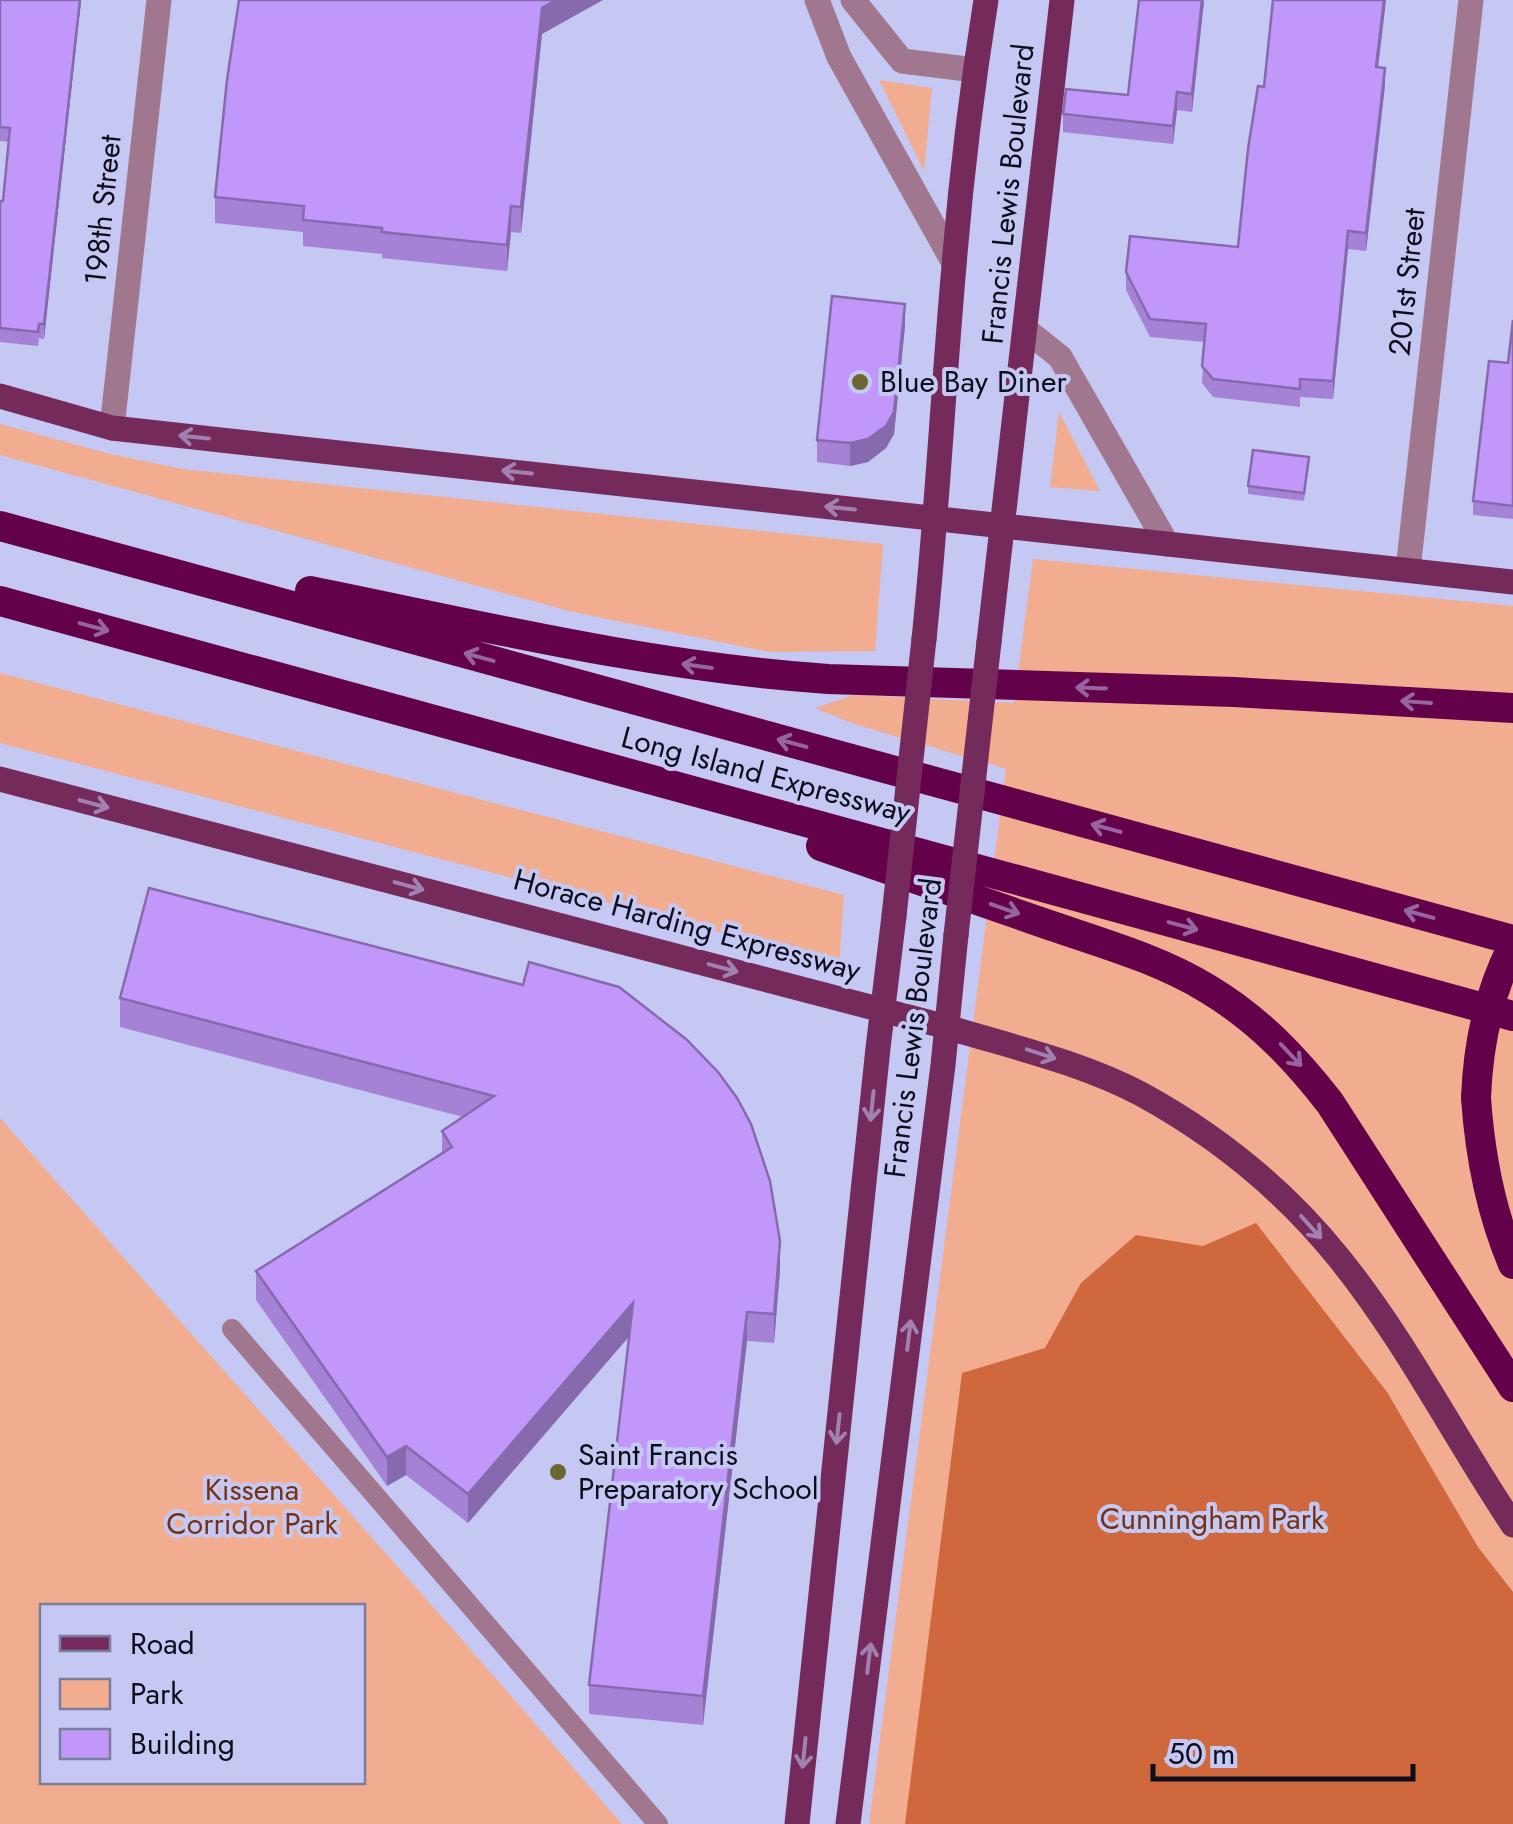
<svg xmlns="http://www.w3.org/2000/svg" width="1513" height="1824" viewBox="0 0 1513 1824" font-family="Jost,sans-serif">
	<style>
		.green { fill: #f2ac8f; fill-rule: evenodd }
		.forest { fill: #cf683c }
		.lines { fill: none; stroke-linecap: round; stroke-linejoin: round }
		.lane { stroke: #a1768f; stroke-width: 20 }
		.street { stroke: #a1768f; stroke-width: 25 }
		.primary { stroke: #752a5c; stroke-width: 25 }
		.highway { stroke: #63024a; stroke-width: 30 }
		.primary-bridge { stroke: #752a5c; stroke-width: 25 }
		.highway-bridge { stroke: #63024a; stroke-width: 30 }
		.wall { fill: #a682d6 }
		.shaded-wall { fill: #876aae }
		.building { fill: #c197f9; stroke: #876aae; stroke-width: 2.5 }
		.oneway { stroke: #a181af }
		.oneway2 { stroke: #94659e }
		.poi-dot { fill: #6c6633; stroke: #c5c8f3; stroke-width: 4 }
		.labels { text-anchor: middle; stroke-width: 8; stroke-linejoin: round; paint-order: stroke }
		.street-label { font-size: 30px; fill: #0d0d1c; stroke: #c5c8f3 }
		.poi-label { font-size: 30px; fill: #0d0d1c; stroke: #c5c8f3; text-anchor: start }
		.park-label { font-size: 30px; fill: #753213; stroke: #c5c8f3 }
	</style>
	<rect width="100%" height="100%" fill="#c5c8f3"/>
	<path class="green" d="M879,80l53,8 -8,83z
		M1059,412l41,79 -50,-4z
		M0,424l110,30 72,15 701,75 -8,107 -106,1 -196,-40 -573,-157z
		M1033,559l480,47v1218h-644l137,-1055 -152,-45 -39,-16 38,-13 161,8z
		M0,673l844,222 -5,69 -839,-221z
		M0,1118l458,517 164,189h-622zM42,1606h320v176h-320z"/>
	<path class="forest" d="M1256,1223l131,169 91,155 35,45v232h-608l57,-451 83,-25 36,-65 55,-48 67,11z"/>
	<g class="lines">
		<path class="lane" d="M232,1329l426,495"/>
		<path class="street" d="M817,0l22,57 115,206
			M853,0l49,61 73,9
			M1026,330l34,27 107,187
			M112,428l47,-428
			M1408,570l63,-570"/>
		<path class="primary" d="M0,396l112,32 1401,154
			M924,639c13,-124 19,-249 30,-373 7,-89 18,-178 32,-266
			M989,642l73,-642
			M0,779l947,248c65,20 133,35 194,67 75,41 144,97 198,164 67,83 115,179 174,267
			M797,1824l81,-776 16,-132
			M848,1824l95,-759 13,-130"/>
		<path class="highway" d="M0,526l1513,414
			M310,591c172,35 342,76 518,88l406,13 279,16
			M0,601l1513,415
			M821,846c77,26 154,53 231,80 53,18 109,34 156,63 50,30 87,69 122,114l183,284
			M1476,1098c4,58 14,112 37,166"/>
		<path class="primary-bridge" d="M894,916l30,-277
			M956,935l33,-293"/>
		<path class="highway-bridge" d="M1476,1098c2,-54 12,-104 37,-152"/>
	</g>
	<path class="wall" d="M0,0h81l-37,339 -5,-1 -1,8 -38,-4v-141h3l6,-59 -9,-1z
		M1204,0l-12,112 -15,-2 -4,34 -110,-12v-18l65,-19z
		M1273,0h113l-8,67 7,18 -19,166 -18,-2 -15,150 -33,-2v10l-87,-10 -11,-14 2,-41 -54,-5 -24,-47v-18l112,-25 26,-160z
		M542,34l-21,199 -10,-1 -4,39 -125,-13v-4l-79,-8v-14l-88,-9v-26z
		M1513,320v199l-40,-4v-14l35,-138z
		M905,326l-11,108 -8,14 -18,14 -18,4 -33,-4v-22z
		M1309,465l-5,36 -56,-7v-8z
		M149,888l631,382 -6,73 -27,-2 -44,384 -114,-11v-29l40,-349 -161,187 -62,-48 -19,11 -131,-186v-29l186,-118v-22l21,-14 -343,-90v-29z"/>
	<path class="shaded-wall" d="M80,0h1l-37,339v-15z
		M556,0h47l-61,34 -21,199v-26l21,-199z
		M1202,0l2,1 -12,111v-18z
		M1384,0h2l-10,84v-17z
		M1385,68v17l-19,166v-18z
		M1177,92v18l-4,34v-18z
		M511,206v26l-4,39v-26z
		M1348,231v18l-15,150v-18z
		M905,304v22l-11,108 -8,14 -18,14 -18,4v-23z
		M780,1241v29l-6,73v-29z
		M633,1303v29l-165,191v-29z
		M747,1312v29l-44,384v-29z
		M406,1446v29l-19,11v-29z"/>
	<path class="building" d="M0,0h80l-36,324h-5l-1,8 -38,-4v-127h3l7,-73 -10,-1z
		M239,0h317l-14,8 -21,199 -10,-1 -4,39 -125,-13v-4l-79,-8 1,-14 -89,-9 12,-117z
		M1139,0h63l-10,94 -15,-2 -4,34 -110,-12 3,-25 62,6z
		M1273,0h111l-8,67 9,1 -19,165 -18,-2 -15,150 -33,-2v10l-87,-10 -11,-13 4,-42 -56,-5 -24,-47 4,-36 108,11 10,-98 10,-63 6,1z
		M832,296l73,8 -11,108 -8,14 -18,13 -18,4 -33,-3z
		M1513,320v186l-40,-5 16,-140 19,2z
		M1253,450l56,7 -5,36 -56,-7z
		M149,888l374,97 6,-23 90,25 67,52 32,33 19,26 14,26 19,57 10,60 -6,73 -27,-2 -44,384 -114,-11 44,-382 -165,191 -62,-48 -19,11 -131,-186 196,-124 -10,-16 52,-35 -374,-98z"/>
	<defs><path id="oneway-shaft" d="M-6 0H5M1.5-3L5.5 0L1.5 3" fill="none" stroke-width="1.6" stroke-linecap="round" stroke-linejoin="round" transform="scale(2.5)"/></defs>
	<g class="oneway">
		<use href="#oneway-shaft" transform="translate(194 437) rotate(-174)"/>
		<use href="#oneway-shaft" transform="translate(517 472) rotate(-174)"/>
		<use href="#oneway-shaft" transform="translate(840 508) rotate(-174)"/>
		<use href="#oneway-shaft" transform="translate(94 804) rotate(15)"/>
		<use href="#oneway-shaft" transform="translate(409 886) rotate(15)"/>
		<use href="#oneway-shaft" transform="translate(723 968) rotate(15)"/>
		<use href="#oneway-shaft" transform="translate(1041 1054) rotate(18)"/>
		<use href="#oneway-shaft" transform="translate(872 1106) rotate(96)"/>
		<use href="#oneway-shaft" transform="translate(1311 1227) rotate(48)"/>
		<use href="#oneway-shaft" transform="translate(909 1335) rotate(-83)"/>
		<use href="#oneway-shaft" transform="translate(838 1429) rotate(96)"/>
		<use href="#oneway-shaft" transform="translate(869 1658) rotate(-83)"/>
		<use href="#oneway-shaft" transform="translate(804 1753) rotate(96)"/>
	</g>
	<g class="oneway2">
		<use href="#oneway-shaft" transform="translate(94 627) rotate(15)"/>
		<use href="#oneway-shaft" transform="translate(479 657) rotate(-165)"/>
		<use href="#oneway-shaft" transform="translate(697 666) rotate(-172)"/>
		<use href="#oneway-shaft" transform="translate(1091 688) rotate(-178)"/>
		<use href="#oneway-shaft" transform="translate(1416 702) rotate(-176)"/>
		<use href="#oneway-shaft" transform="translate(792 743) rotate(-165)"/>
		<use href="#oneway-shaft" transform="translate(1106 828) rotate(-165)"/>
		<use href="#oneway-shaft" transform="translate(1005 909) rotate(19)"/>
		<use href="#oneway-shaft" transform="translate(1419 914) rotate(-165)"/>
		<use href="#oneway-shaft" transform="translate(1183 926) rotate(15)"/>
		<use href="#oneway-shaft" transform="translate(1291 1055) rotate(47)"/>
	</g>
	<g class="poi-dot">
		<circle cx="860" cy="382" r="10"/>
		<circle cx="558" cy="1472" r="10"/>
	</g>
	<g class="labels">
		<g class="street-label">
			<text transform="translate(1008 194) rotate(-84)" y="10">Francis Lewis Boulevard</text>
			<text transform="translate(103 210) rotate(-84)" y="10">198th Street</text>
			<text transform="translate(1407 282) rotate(-84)" y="10">201st Street</text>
			<text transform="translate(766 775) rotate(15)" y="10">Long Island Expressway</text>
			<text transform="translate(687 925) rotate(15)" y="10">Horace Harding Expressway</text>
			<text transform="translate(913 1028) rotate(-83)" y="10">Francis Lewis Boulevard</text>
		</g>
		<g class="poi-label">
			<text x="880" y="392">Blue Bay Diner</text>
			<text x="578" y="1465">Saint Francis<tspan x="578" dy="34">Preparatory School</tspan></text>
		</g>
		<g class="park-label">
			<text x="252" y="1500">Kissena<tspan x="252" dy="34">Corridor Park</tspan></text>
			<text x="1212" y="1529">Cunningham Park</text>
		</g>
	</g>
	<rect x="40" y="1604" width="325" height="180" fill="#c5c8f3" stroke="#7b7d9d" stroke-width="2.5"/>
	<rect x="60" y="1636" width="50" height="15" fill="#752a5c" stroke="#7b7d9d" stroke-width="2.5"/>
	<text x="130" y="1654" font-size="30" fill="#0d0d1c">Road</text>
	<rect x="60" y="1679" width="50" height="30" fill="#f2ac8f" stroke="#7b7d9d" stroke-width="2.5"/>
	<text x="130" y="1704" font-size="30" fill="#0d0d1c">Park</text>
	<rect x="60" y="1729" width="50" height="30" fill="#c197f9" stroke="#7b7d9d" stroke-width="2.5"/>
	<text x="130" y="1754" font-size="30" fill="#0d0d1c">Building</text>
	<path d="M1153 1764v15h260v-15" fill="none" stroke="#0d0d1c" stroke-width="5"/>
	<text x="1168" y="1764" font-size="30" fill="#0d0d1c" stroke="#c5c8f3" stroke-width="8" paint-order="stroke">50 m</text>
</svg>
